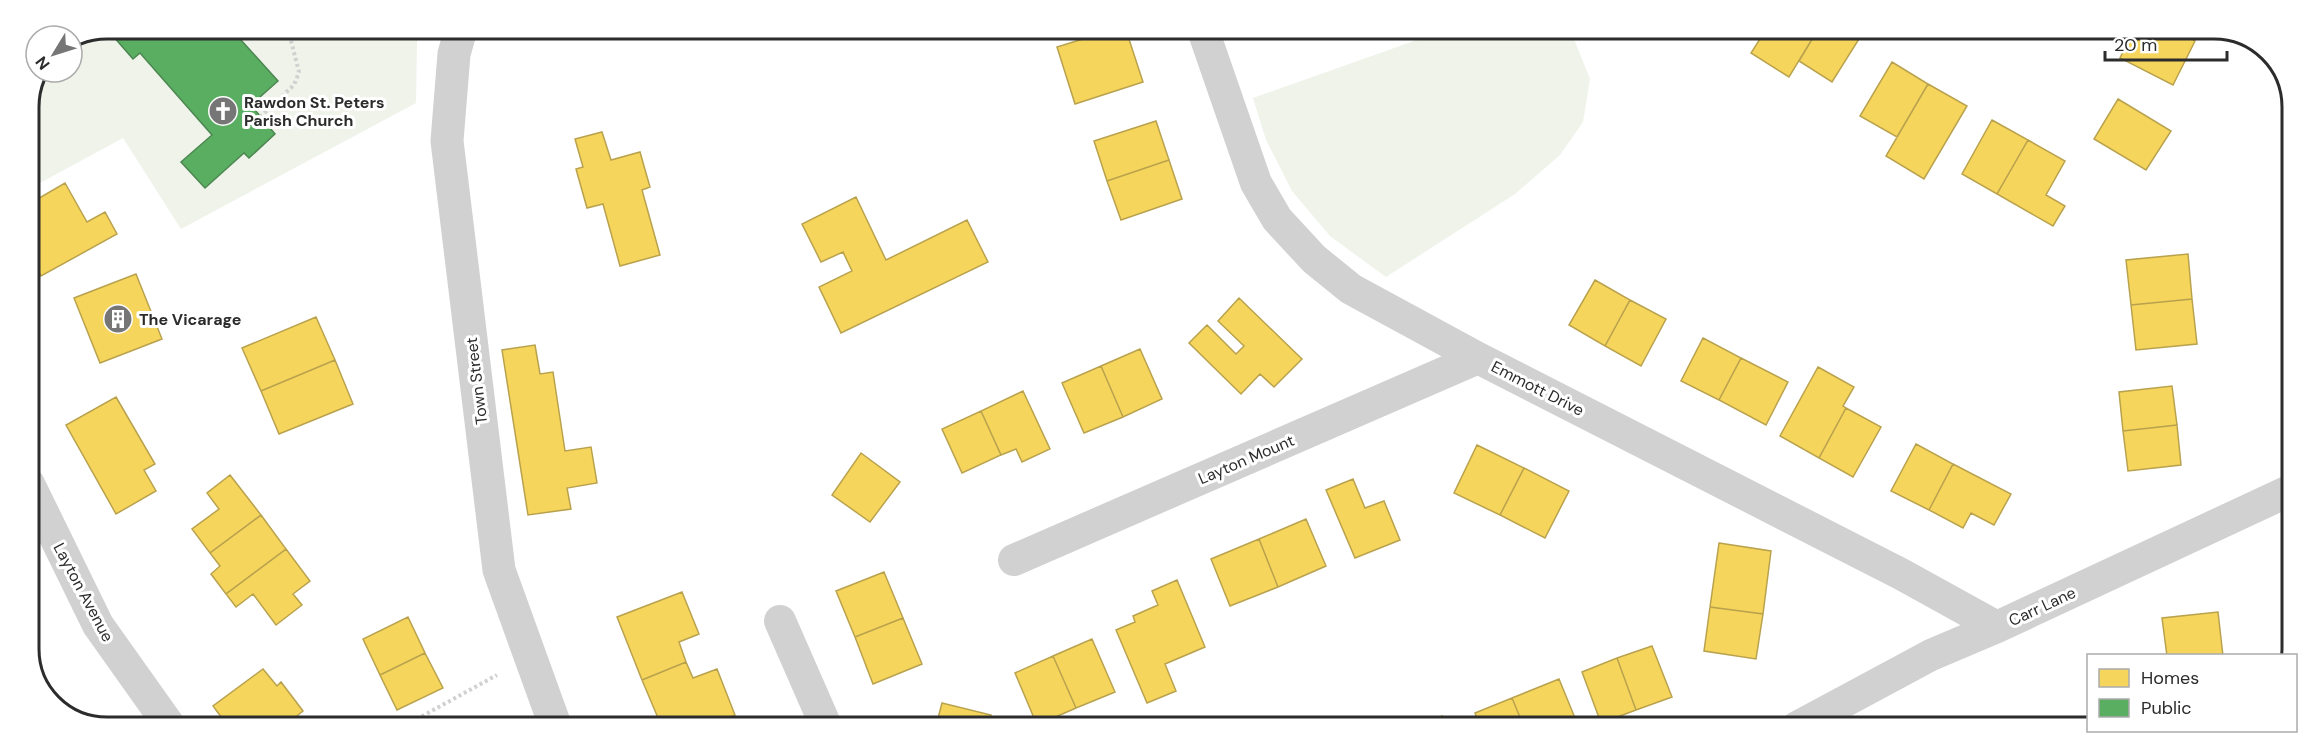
<svg xmlns="http://www.w3.org/2000/svg" width="2321" height="756" viewBox="0 0 2321 756" font-family="'DM Sans',sans-serif">
	<style>
		.green { fill: #eff3ea }
		.homes { fill: #f6d55c; stroke: #b9a24e; stroke-width: 1.5 }
		.public { fill: #5aae61; stroke: #4c8751; stroke-width: 1.5 }
		.lines { fill: none; stroke-linecap: round; stroke-linejoin: round }
		.path { stroke: #d1d1d1; stroke-width: 4; stroke-dasharray: 3 3; stroke-linecap: butt }
		.minor { stroke: #d1d1d1; stroke-width: 32 }
		.tertiary { stroke: #d1d1d1; stroke-width: 33 }
		.labels { text-anchor: middle; stroke-width: 6; stroke-linejoin: round; paint-order: stroke }
		.poi-label { font-size: 16px; font-weight: bold; fill: #2c2c2c; stroke: #fff; text-anchor: start }
		.street-label { font-size: 16px; fill: #2c2c2c; stroke: #fff }
		.rim { fill: none; stroke: #2c2c2c; stroke-width: 3 }
	</style>
	<rect width="100%" height="100%" fill="#fff"/>
	<path class="green" d="M107,29h314l-4,13 -1,61 -235,126 -58,-91 -94,51v-83l14,-34h29v-29z
		M1445,30h119l8,4 18,45 -7,43 -23,33 -45,39 -129,83 -56,-41 -38,-45 -26,-51 -13,-42z"/>
	<path class="homes" d="M1112,30h14l17,52 -68,22 -18,-57z
		M1765,31h52l-28,46 -38,-24z
		M1817,31h47l-32,51 -33,-21z
		M2133,31h56l-2,5 8,5 -22,44 -53,-27z
		M1892,62l36,22 -31,53 -37,-21z
		M1928,84l39,22 -43,73 -38,-23z
		M2118,99l53,32 -25,39 -52,-31z
		M1992,120l36,20 -31,54 -35,-20z
		M1156,121l13,39 -62,21 -13,-40z
		M602,132l9,28 29,-8 10,35 -8,3 18,65 -40,11 -17,-62 -16,4 -11,-39 7,-2 -8,-28z
		M2028,140l37,21 -19,34 19,11 -12,20 -56,-32z
		M1169,160l13,39 -61,21 -14,-39z
		M65,183l22,39 18,-10 12,22 -76,42 -8,-15 -4,2v-59z
		M856,197l30,63 81,-40 21,42 -147,71 -22,-46 33,-16 -9,-19 -22,10 -19,-38z
		M2188,254l4,45 -61,6 -5,-45z
		M136,274l26,65 -62,24 -26,-65z
		M1595,280l35,20 -25,46 -36,-21z
		M1239,298l63,61 -28,28 -14,-13 -19,20 -52,-51 18,-18 29,29 8,-8 -26,-25z
		M2192,299l5,45 -61,6 -5,-45z
		M1630,300l36,19 -25,47 -36,-20z
		M316,317l19,43 -74,31 -19,-43z
		M1703,338l38,20 -22,42 -38,-19z
		M535,345l5,29 13,-2 12,79 26,-4 6,36 -30,5 4,21 -43,6 -26,-165z
		M1140,349l22,50 -39,18 -22,-51z
		M1741,358l47,24 -22,43 -47,-25z
		M335,360l18,44 -74,30 -18,-43z
		M1101,366l22,51 -39,16 -22,-50z
		M1818,367l36,20 -11,19 3,2 -27,50 -39,-22z
		M2172,386l5,39 -54,6 -4,-39z
		M1023,391l27,58 -28,13 -6,-13 -15,6 -20,-44z
		M116,397l39,67 -11,6 12,21 -40,23 -50,-89z
		M1846,408l35,19 -28,50 -34,-19z
		M981,411l20,44 -39,18 -20,-44z
		M2177,425l4,40 -53,6 -5,-40z
		M1916,444l37,20 -24,46 -38,-19z
		M1477,445l47,23 -24,47 -46,-22z
		M861,453l39,29 -30,40 -38,-27z
		M1953,464l58,30 -17,31 -23,-12 -8,15 -34,-18z
		M1524,468l45,23 -24,47 -45,-23z
		M230,475l31,40 -51,38 -18,-24 27,-20 -12,-16z
		M1353,479l12,29 19,-7 16,39 -45,18 -29,-68z
		M261,515l25,34 -60,45 -15,-20 9,-8 -10,-13z
		M1306,519l20,47 -48,21 -19,-48z
		M1259,539l19,48 -48,19 -19,-47z
		M1719,543l52,8 -8,63 -53,-7z
		M286,549l24,32 -17,13 9,11 -26,20 -23,-31 -17,13 -10,-13z
		M884,572l19,46 -48,19 -19,-46z
		M1177,580l28,67 -40,17 11,27 -29,12 -31,-73 19,-8 -2,-6 25,-11 -6,-14z
		M682,592l17,42 -20,8 7,20 -44,18 -25,-63z
		M1710,607l53,7 -7,45 -52,-8z
		M2218,612l5,44h-56l-5,-38z
		M408,617l17,36 -45,22 -17,-36z
		M903,618l19,46 -49,20 -18,-47z
		M1092,639l23,53 -39,16 -23,-52z
		M1652,646l20,51 -36,13 -19,-52z
		M425,653l18,35 -46,22 -17,-35z
		M1053,656l23,52 -39,17 -22,-52z
		M1617,658l19,52 -35,13 -19,-51z
		M686,662l7,16 24,-9 18,46 -26,11 -48,-1 -19,-45z
		M263,669l14,17 4,-4 22,29 -17,14h-59l-14,-19z
		M1559,679l16,39 -15,5 1,4h-37l-12,-29z
		M1512,698l12,29h-44l-5,-14z
		M942,703l49,12 -2,11h-53z
		M1442,716l6,11 -26,-1z"/>
	<path class="public" d="M121,29h110l47,52 -27,24 24,29 -26,24 -5,-5 -39,35 -24,-26 31,-27 -72,-82 -7,6 -20,-23z"/>
	<g class="lines">
		<path class="path" d="M260,117l34,-32 5,-13 -11,-43
			M406,725l91,-50"/>
		<path class="minor" d="M1203,30l53,153 21,36 37,40 37,30 127,69 423,216 96,53
			M29,484l69,141 71,100
			M1014,560l464,-202
			M780,621l46,105
			M1797,727l134,-72 66,-28 294,-137"/>
		<path class="tertiary" d="M461,29l-7,25 -7,87 52,429 56,155"/>
	</g>
	<defs>
		<g id="church-disc" transform="scale(1.5)"><circle r="9.5" fill="#767676" stroke="#fff"/><path d="M-1.2-6h2.4v3.5h3.3v2.4h-3.3V6h-2.4V-.1h-3.3v-2.4h3.3Z" fill="#fff"/></g>
		<g id="building-disc" transform="scale(1.5)"><circle r="9.5" fill="#767676" stroke="#fff"/><path d="M-4-6H4V6H1V3H-1V6H-4ZM-2.5-4.3h1.7v1.8h-1.7ZM.8-4.3h1.7v1.8H.8ZM-2.5-1h1.7V.8h-1.7ZM.8-1h1.7V.8H.8Z" fill="#fff"/></g>
	</defs>
	<g fill-rule="evenodd">
		<use href="#church-disc" x="223" y="111"/>
		<use href="#building-disc" x="118" y="319"/>
	</g>
	<g class="labels">
		<g class="poi-label">
			<text x="244" y="108">Rawdon St. Peters<tspan x="244" dy="18">Parish Church</tspan></text>
			<text x="139" y="325">The Vicarage</text>
		</g>
		<g class="street-label">
			<text transform="translate(476 381) rotate(-97)" y="6">Town Street</text>
			<text transform="translate(1538 388) rotate(27)" y="6">Emmott Drive</text>
			<text transform="translate(1246 459) rotate(-23)" y="6">Layton Mount</text>
			<text transform="translate(84 592) rotate(62)" y="6">Layton Avenue</text>
			<text transform="translate(2042 606) rotate(-25)" y="6">Carr Lane</text>
		</g>
	</g>
	<path d="M0 0H2321V756H0ZM107 39H2214A68 68 0 0 1 2282 107V649A68 68 0 0 1 2214 717H107A68 68 0 0 1 39 649V107A68 68 0 0 1 107 39Z" fill="#fff" fill-rule="evenodd"/>
	<path class="rim" d="M107 39H2214A68 68 0 0 1 2282 107V649A68 68 0 0 1 2214 717H107A68 68 0 0 1 39 649V107A68 68 0 0 1 107 39Z"/>
	<rect x="2087" y="654" width="210" height="78" fill="#ffffff" stroke="#ababab" stroke-width="1.5"/>
	<rect x="2099" y="669" width="30" height="18" fill="#f6d55c" stroke="#ababab" stroke-width="1.5"/>
	<text x="2141" y="684" font-size="18" fill="#2c2c2c">Homes</text>
	<rect x="2099" y="699" width="30" height="18" fill="#5aae61" stroke="#ababab" stroke-width="1.5"/>
	<text x="2141" y="714" font-size="18" fill="#2c2c2c">Public</text>
	<g transform="translate(54 54) rotate(232)"><circle r="28" fill="#ffffff" stroke="#ababab" stroke-width="1.5"/>
	<path d="M0-4.5L10 22L0 15L-10 22Z" fill="#767676"/>
	<text y="-9" font-size="16" font-weight="bold" text-anchor="middle" fill="#2c2c2c">N</text>
	</g>
	<path d="M2105 51v9h122v-9" fill="none" stroke="#2c2c2c" stroke-width="3"/>
	<text x="2114" y="51" font-size="18" fill="#2c2c2c" stroke="#ffffff" stroke-width="4.5" paint-order="stroke">20 m</text>
</svg>
